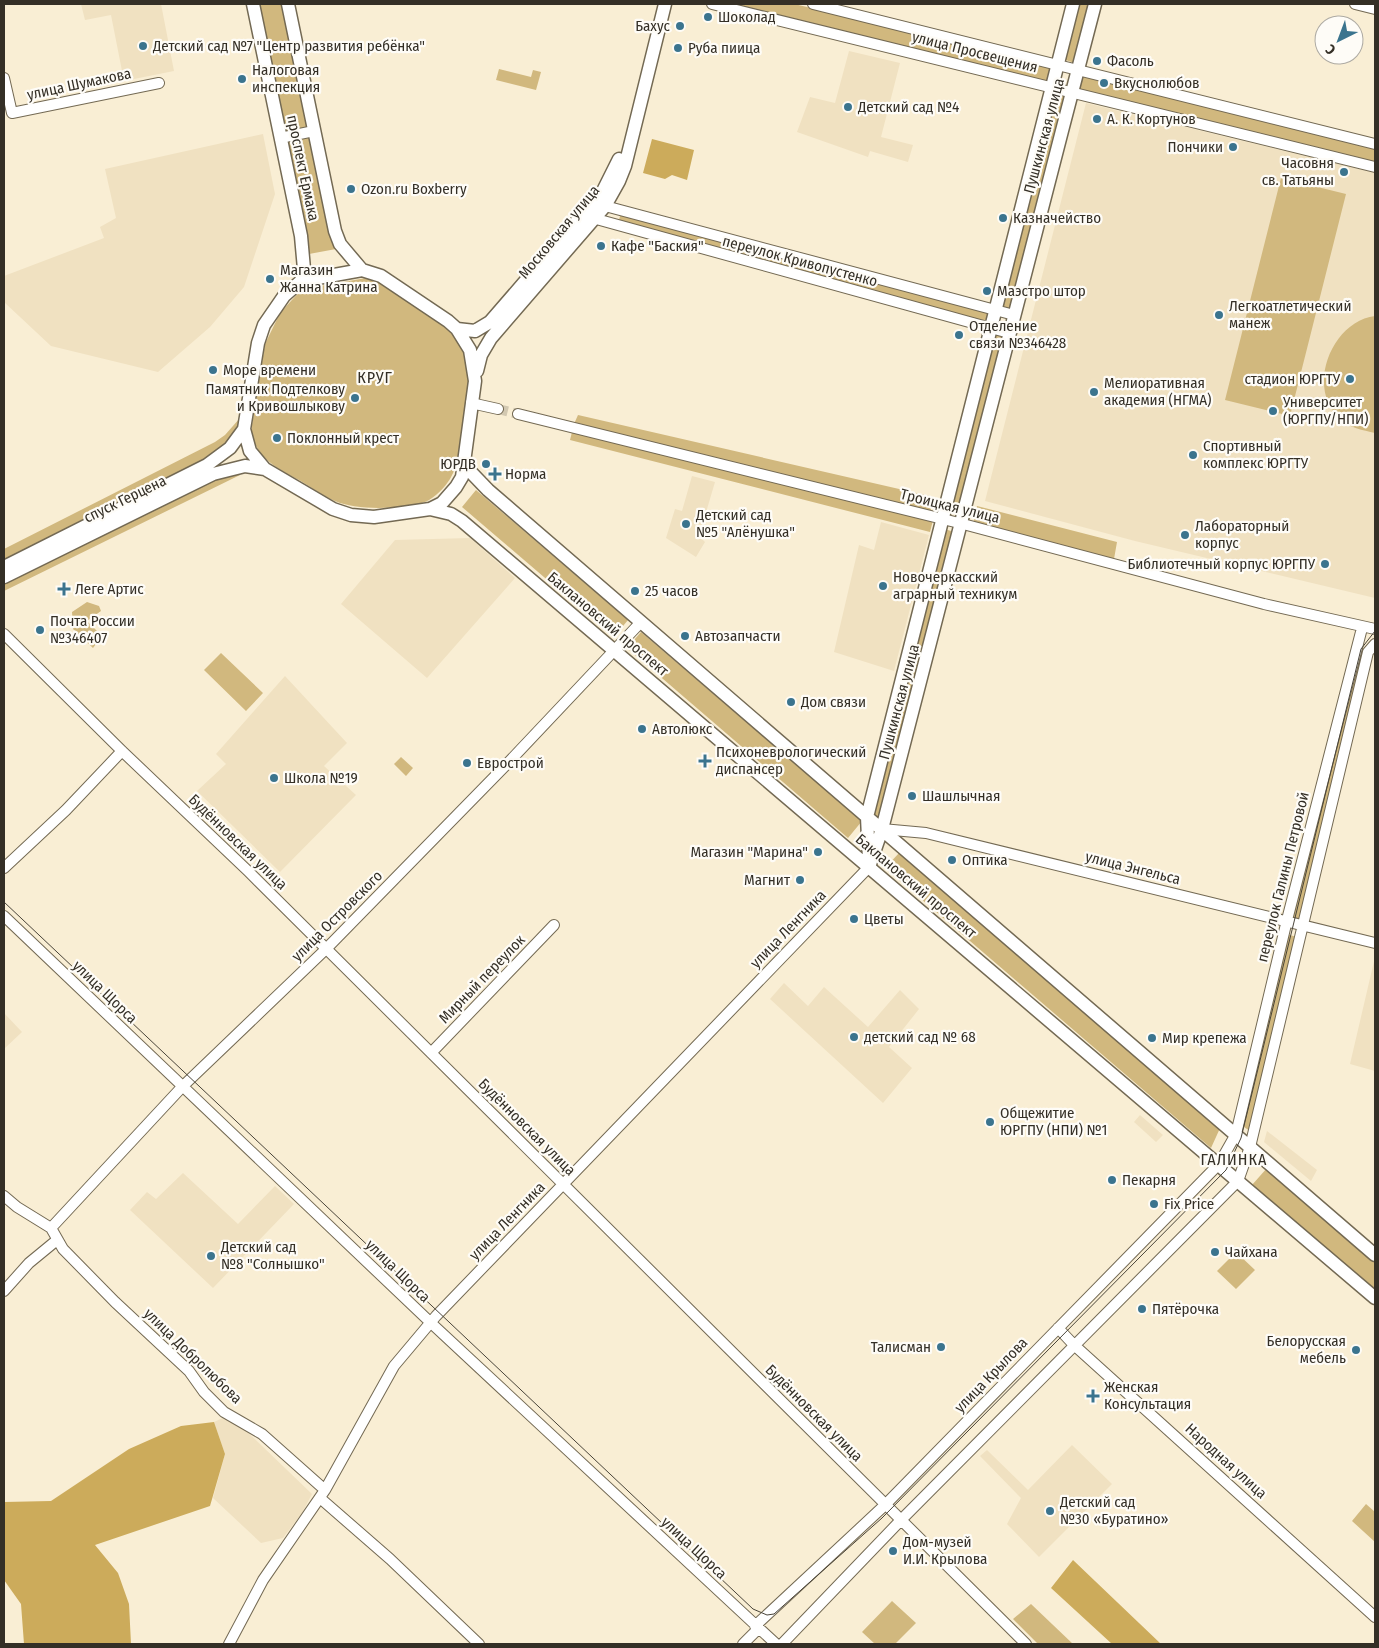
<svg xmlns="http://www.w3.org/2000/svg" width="1379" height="1648" viewBox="0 0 1379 1648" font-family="'Fira Sans Condensed',sans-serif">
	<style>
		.built { fill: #f0e1c1 }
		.green { fill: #d1b87e }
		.forest { fill: #ccab5b }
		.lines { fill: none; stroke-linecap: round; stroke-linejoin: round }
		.minor-tunnel { stroke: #d2c8b1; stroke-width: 10; stroke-dasharray: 10 5; stroke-linecap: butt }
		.minor-casing { stroke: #736953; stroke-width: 12 }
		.major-casing { stroke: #736953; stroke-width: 15 }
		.minor { stroke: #fff; stroke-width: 10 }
		.major { stroke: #fff; stroke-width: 12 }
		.tram { stroke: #494439; stroke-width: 1 }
		.poi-dot { fill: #3b748e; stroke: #fefcf7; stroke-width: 2 }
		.labels { text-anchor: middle; stroke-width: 4.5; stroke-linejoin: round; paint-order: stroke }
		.poi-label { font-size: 15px; fill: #342f26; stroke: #fefcf7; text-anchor: start }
		.street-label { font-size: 15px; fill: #342f26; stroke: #fefcf7 }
		.neighbourhood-label { font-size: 16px; letter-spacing: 1px; fill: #342f26; stroke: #fefcf7 }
	</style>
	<rect width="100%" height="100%" fill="#f9eed4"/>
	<path class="built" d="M81,4h80l13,67 -50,10 -13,-66 -26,5z
		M849,51l51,12 -19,74 32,8 -5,17 -38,-11 -2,6 -71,-25 13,-35 25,6z
		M1086,103l289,70v425l-240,-57 -150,-40z
		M263,134l12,60 -31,93 -34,40 -52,45 -107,-26 -47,-44v-26l100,-38 -4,-11 16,-9 -11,-49z
		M692,476l23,6 -16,54 6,6 -9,15 -30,-19 9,-29 7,2z
		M881,522l48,13 -35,136 -60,-19 25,-107 15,5z
		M470,538l45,40 -88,100 -86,-74 54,-64z
		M285,676l62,67 -23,23 32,29 -76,77 -83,-81 29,-27 -10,-10z
		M1375,957v114l-25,-7z
		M784,983l24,23 16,-19 44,40 32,-37 19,19 -30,38 23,21 -29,35 -113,-104z
		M4,1013l18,19 -18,17z
		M1140,1115l23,20 -7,7 -22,-20z
		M1267,1131l50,39 -6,11 -47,-39z
		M183,1173l55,51 37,-38 19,18 -81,84 -83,-78 17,-18 9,7z
		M227,1416l6,2 79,76 -10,19 -19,25 -22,5 -48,-45 12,-44 -11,-32z
		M1072,1445l40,39 -73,73 -32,-33 14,-26 -41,-42 7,-6 41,40z"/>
	<path class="green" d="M258,4h27l51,245 -27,5z
		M723,4h71l258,59 -6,20z
		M1078,4h12l-16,59 -11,-4z
		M499,69l32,8 2,-7 8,2 -5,18 -40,-10z
		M1084,73l291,73v20l-296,-75z
		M1054,93l14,4 -56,215 -15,-3z
		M1281,178l65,16 -56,222 -65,-16z
		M621,212l367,100 -3,10 -367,-98z
		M366,278l12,3c21,14 70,40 82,60 14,23 8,50 4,75 -3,20 -3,45 -14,63 -5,8 -15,19 -25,23 -22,7 -68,9 -90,-1 -12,-5 -24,-14 -36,-21 -22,-12 -43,-22 -48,-49l14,-87 15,-31 22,-24z
		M1375,316v117c-12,-3 -26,-5 -35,-14 -35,-31 -8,-98 35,-103z
		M993,332l12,4 -41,168 -14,-3z
		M578,415l356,82 -4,16 -356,-89z
		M240,418c-4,22 -19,32 -37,44l-199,99v-12l211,-107 10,-7z
		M572,432l361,88 -3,12 -360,-92z
		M234,472l6,3 -236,116v-9l210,-105z
		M476,490l152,130 -14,17 -152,-130z
		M977,506l140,36 -3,17 -10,1 -131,-36z
		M944,529l11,3 -73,286 -11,-3z
		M87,602l12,4 2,5 -14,10 15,15 -9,12 -20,-19 -1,-17z
		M641,632l221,189 -14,17 -221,-190z
		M1360,648l7,2 -66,271 -10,-3z
		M221,653l42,40 -17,18 -42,-41z
		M401,757l12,11 -7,8 -12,-12z
		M900,852l321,274 -10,22 -326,-280z
		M1286,934l11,3 -47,194 -9,-6z
		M1267,1168l108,94v29l-123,-106z
		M1236,1252l19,18 -19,19 -19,-18z
		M1366,1504l9,8v30l-23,-21z
		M892,1601l24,22 -21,21h-20l-13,-12z
		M1031,1604l42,40h-35l-25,-25z"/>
	<path class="forest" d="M652,139l42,11 -7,30 -15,-5 -7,4 -22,-6z
		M214,1422l11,32 -15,52 -115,39 23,28 11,31 2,40h-107l-3,-40 -17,-24v-78l47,-1 78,-52 52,-23z
		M1073,1560l88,84h-49l-61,-56z"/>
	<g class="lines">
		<path class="minor-tunnel" d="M498,409l20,5"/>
		<g class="minor-casing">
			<path id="minor" d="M712,4l663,163
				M813,4l562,140
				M1355,4l20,5
				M4,78l8,35 147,-30
				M280,138l34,-7
				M600,203l5,3 409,109
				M589,217l420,116
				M471,403l27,6
				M518,414l445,110 301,80 111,25
				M4,634l118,117 126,120 778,773
				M882,829l44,4 449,110
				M4,868l62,-58 56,-59
				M4,916l426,406 346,322
				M431,1053l123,-128
				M4,1196l13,11 34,21 12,21 52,53 74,69 15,21 20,20 38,22 63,56
				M51,1228l131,-141 144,-138 180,-184 135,-143
				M4,1291l25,-28 28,-23
				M1058,1328l16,17 301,272
				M320,1498l70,61 89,85
				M755,1626l130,-121 334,-341 17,-30 51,-214 75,-292
				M229,1644l34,-64 62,-90 69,-124 42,-50 433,-449
				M743,1644l15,-15
				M782,1644l118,-123 338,-340 12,-34 118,-495 7,-8"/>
		</g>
		<g class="major-casing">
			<path id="major" d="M253,4l48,232 3,33 -3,12
				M288,4l47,227 5,13 22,26
				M362,270l19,6 67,45 9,8 13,21 5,31 -13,96 -6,10 -14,16 -12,6 -56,8 -23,-2 -18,-6 -68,-40 -15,-18 -6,-22 14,-86 6,-18 20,-29 17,-15z
				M457,329l18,2 15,-9 113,-131 16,-32
				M477,371l4,-16 10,-17 114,-132 14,-25 6,-15 40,-162
				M463,464l25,26 887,765
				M430,509l21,5 11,7 913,777
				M4,567l203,-102 23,-17 14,-19
				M4,577l209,-103 32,-8 20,3
				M869,859l-2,-42 206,-813
				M869,867l13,-38c72,-274 141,-550 213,-825"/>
		</g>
		<use href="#minor" class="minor"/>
		<use href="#major" class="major"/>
		<path class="tram" d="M4,902l749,707 14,6 7,-1 108,-96 344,-348 15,-32 120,-489 14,-18"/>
	</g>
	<g class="poi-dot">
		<circle cx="708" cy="17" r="5"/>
		<circle cx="680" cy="26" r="5"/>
		<circle cx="143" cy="46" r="5"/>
		<circle cx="678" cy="48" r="5"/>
		<circle cx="1097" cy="61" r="5"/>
		<circle cx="242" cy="79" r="5"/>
		<circle cx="1104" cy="83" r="5"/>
		<circle cx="848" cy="107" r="5"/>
		<circle cx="1097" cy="119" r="5"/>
		<circle cx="1233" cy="147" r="5"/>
		<circle cx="1344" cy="172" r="5"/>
		<circle cx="351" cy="189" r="5"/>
		<circle cx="1003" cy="218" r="5"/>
		<circle cx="601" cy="246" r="5"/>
		<circle cx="270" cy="279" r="5"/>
		<circle cx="987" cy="291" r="5"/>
		<circle cx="1219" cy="315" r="5"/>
		<circle cx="959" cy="335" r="5"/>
		<circle cx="213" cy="370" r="5"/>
		<circle cx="1350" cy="379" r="5"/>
		<circle cx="1094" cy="392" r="5"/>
		<circle cx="355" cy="398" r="5"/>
		<circle cx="1273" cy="411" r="5"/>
		<circle cx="277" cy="438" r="5"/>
		<circle cx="1193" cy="455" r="5"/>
		<circle cx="486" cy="464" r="5"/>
		<path d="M492.5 466.5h5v5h5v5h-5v5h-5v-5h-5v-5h5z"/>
		<circle cx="686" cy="524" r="5"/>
		<circle cx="1185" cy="535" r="5"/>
		<circle cx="1325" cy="564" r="5"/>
		<circle cx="883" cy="586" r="5"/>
		<path d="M61.5 581.5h5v5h5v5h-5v5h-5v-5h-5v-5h5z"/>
		<circle cx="635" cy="591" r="5"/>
		<circle cx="40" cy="630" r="5"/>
		<circle cx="685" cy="636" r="5"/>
		<circle cx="791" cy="702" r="5"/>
		<circle cx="642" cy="729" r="5"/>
		<path d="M702.5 753.5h5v5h5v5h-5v5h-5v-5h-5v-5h5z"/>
		<circle cx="467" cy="763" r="5"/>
		<circle cx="274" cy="778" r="5"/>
		<circle cx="912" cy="796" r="5"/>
		<circle cx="818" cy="852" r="5"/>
		<circle cx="952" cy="860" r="5"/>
		<circle cx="800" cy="880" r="5"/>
		<circle cx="854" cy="919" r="5"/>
		<circle cx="854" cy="1037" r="5"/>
		<circle cx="1152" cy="1038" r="5"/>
		<circle cx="990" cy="1122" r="5"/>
		<circle cx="1112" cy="1180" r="5"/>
		<circle cx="1154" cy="1204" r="5"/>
		<circle cx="1215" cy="1252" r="5"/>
		<circle cx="211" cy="1256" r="5"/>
		<circle cx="1142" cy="1309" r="5"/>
		<circle cx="941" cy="1347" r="5"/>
		<circle cx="1356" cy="1350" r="5"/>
		<path d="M1090.5 1388.5h5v5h5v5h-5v5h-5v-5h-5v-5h5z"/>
		<circle cx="1050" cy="1511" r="5"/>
		<circle cx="893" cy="1551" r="5"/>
	</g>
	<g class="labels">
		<g class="poi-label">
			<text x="718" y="22">Шоколад</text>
			<text x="670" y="31" text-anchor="end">Бахус</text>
			<text x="153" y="51">Детский сад №7 "Центр развития ребёнка"</text>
			<text x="688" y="53">Руба пиица</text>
			<text x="1107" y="66">Фасоль</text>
			<text x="252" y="75">Налоговая<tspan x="252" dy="17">инспекция</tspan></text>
			<text x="1114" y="88">Вкуснолюбов</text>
			<text x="858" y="112">Детский сад №4</text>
			<text x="1107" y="124">А. К. Кортунов</text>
			<text x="1223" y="152" text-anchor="end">Пончики</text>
			<text x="1334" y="168" text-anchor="end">Часовня<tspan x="1334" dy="17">св. Татьяны</tspan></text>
			<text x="361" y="194">Ozon.ru Boxberry</text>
			<text x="1013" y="223">Казначейство</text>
			<text x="611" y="251">Кафе "Баския"</text>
			<text x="280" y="275">Магазин<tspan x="280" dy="17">Жанна Катрина</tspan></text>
			<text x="997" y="296">Маэстро штор</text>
			<text x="1229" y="311">Легкоатлетический<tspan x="1229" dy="17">манеж</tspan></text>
			<text x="969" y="331">Отделение<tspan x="969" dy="17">связи №346428</tspan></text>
			<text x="223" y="375">Море времени</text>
			<text x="1340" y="384" text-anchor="end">стадион ЮРГТУ</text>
			<text x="1104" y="388">Мелиоративная<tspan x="1104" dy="17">академия (НГМА)</tspan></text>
			<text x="345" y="394" text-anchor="end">Памятник Подтелкову<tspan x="345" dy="17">и Кривошлыкову</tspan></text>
			<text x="1283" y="407">Университет<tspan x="1283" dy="17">(ЮРГПУ/НПИ)</tspan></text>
			<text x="287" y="443">Поклонный крест</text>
			<text x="1203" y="451">Спортивный<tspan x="1203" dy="17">комплекс ЮРГТУ</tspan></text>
			<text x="476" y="469" text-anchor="end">ЮРДВ</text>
			<text x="505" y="479">Норма</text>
			<text x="696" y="520">Детский сад<tspan x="696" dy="17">№5 "Алёнушка"</tspan></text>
			<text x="1195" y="531">Лабораторный<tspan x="1195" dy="17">корпус</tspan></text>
			<text x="1315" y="569" text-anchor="end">Библиотечный корпус ЮРГПУ</text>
			<text x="893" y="582">Новочеркасский<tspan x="893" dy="17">аграрный техникум</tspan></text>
			<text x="75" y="594">Леге Артис</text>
			<text x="645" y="596">25 часов</text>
			<text x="50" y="626">Почта России<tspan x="50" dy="17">№346407</tspan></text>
			<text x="695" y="641">Автозапчасти</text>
			<text x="801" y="707">Дом связи</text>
			<text x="652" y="734">Автолюкс</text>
			<text x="716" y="757">Психоневрологический<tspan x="716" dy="17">диспансер</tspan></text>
			<text x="477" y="768">Еврострой</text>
			<text x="284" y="783">Школа №19</text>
			<text x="922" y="801">Шашлычная</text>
			<text x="808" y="857" text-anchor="end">Магазин "Марина"</text>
			<text x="962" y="865">Оптика</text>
			<text x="790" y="885" text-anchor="end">Магнит</text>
			<text x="864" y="924">Цветы</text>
			<text x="864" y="1042">детский сад № 68</text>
			<text x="1162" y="1043">Мир крепежа</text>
			<text x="1000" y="1118">Общежитие<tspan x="1000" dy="17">ЮРГПУ (НПИ) №1</tspan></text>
			<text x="1122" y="1185">Пекарня</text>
			<text x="1164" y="1209">Fix Price</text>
			<text x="221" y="1252">Детский сад<tspan x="221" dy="17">№8 "Солнышко"</tspan></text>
			<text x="1225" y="1257">Чайхана</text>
			<text x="1152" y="1314">Пятёрочка</text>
			<text x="1346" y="1346" text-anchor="end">Белорусская<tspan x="1346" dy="17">мебель</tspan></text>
			<text x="931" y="1352" text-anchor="end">Талисман</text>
			<text x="1104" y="1392">Женская<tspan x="1104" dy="17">Консультация</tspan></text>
			<text x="1060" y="1507">Детский сад<tspan x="1060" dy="17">№30 «Буратино»</tspan></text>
			<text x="903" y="1547">Дом-музей<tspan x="903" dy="17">И.И. Крылова</tspan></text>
		</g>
		<g class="street-label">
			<text transform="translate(975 52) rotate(14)" y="5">улица Просвещения</text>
			<text transform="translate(79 84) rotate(-12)" y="5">улица Шумакова</text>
			<text transform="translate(1044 136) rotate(-75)" y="5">Пушкинская улица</text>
			<text transform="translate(303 168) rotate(78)" y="5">проспект Ермака</text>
			<text transform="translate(559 232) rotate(-50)" y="5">Московская улица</text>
			<text transform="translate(800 261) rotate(15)" y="5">переулок Кривопустенко</text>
			<text transform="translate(125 499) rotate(-26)" y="5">спуск Герцена</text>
			<text transform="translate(950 506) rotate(14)" y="5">Троицкая улица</text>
			<text transform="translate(608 624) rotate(40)" y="5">Баклановский проспект</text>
			<text transform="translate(899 702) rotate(-75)" y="5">Пушкинская улица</text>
			<text transform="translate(238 842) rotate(44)" y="5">Будённовская улица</text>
			<text transform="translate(1133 868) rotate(14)" y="5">улица Энгельса</text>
			<text transform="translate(1283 877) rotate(-76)" y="5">переулок Галины Петровой</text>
			<text transform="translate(916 886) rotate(40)" y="5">Баклановский проспект</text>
			<text transform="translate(337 916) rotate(-45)" y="5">улица Островского</text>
			<text transform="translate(788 929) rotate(-46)" y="5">улица Ленгника</text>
			<text transform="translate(482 979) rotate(-46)" y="5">Мирный переулок</text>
			<text transform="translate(105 992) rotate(44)" y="5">улица Щорса</text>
			<text transform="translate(527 1127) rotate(45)" y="5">Будённовская улица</text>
			<text transform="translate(507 1221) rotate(-46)" y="5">улица Ленгника</text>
			<text transform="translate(398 1271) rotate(44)" y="5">улица Щорса</text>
			<text transform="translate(193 1356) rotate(44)" y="5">улица Добролюбова</text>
			<text transform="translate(991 1375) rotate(-46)" y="5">улица Крылова</text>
			<text transform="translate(814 1413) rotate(45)" y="5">Будённовская улица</text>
			<text transform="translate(1226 1461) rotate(42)" y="5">Народная улица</text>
			<text transform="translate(694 1548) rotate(43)" y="5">улица Щорса</text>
		</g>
		<g class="neighbourhood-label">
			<text x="375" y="383">КРУГ</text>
			<text x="1234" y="1165">ГАЛИНКА</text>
		</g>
	</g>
	<rect width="1379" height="1648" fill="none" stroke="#342f26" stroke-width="10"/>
	<g transform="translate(1339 40) rotate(222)"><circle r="24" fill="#fefcf7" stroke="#adaaa3"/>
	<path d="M0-4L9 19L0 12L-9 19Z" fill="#3b748e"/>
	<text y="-8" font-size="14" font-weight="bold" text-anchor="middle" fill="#342f26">С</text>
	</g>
</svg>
